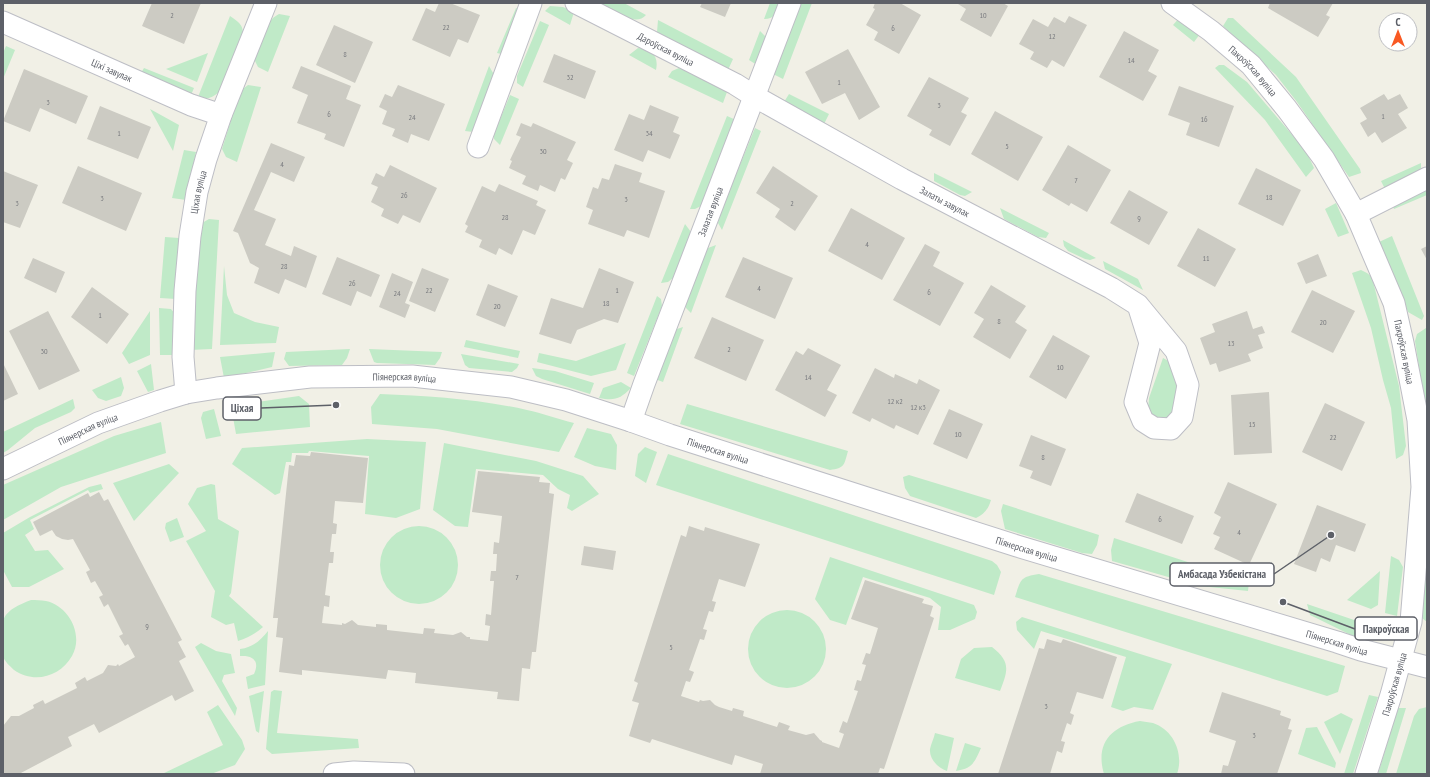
<svg xmlns="http://www.w3.org/2000/svg" width="1430" height="777" viewBox="0 0 1430 777" font-family="'PT Sans Narrow',sans-serif">
	<style>
		.green { fill: #c0eac8 }
		.building { fill: #cccbc3 }
		.lines { fill: none; stroke-linecap: round; stroke-linejoin: round }
		.minor-casing { stroke: #bdbec5; stroke-width: 23 }
		.minor { stroke: #fff; stroke-width: 21 }
		.labels { text-anchor: middle; stroke-width: 3; stroke-linejoin: round; paint-order: stroke }
		.number-label { font-size: 8px; fill: #797b7f }
		.street-label { font-size: 10px; fill: #5d6068; stroke: #fff }
		.leader { fill: none; stroke: #5d6068; stroke-width: 1.5 }
		.callout-dot { fill: #5d6068; stroke: #fff; stroke-width: 1.5 }
		.callout { fill: #fff; stroke: #5d6068; stroke-width: 1.5 }
		.callout-label { font-size: 11px; text-anchor: middle; font-weight: bold; fill: #5d6068 }
	</style>
	<rect width="100%" height="100%" fill="#f1f0e6"/>
	<path class="green" d="M599,3h25l22,12c-11,13 -35,-6 -47,-12z
		M770,3h12c-4,9 -7,16 -18,16z
		M799,3h13l-29,76 -10,-5z
		M550,6l13,1 11,5 -4,13 -25,-14z
		M516,8l8,4 -18,39 -5,3 -4,-1z
		M279,14l11,2 -22,56 -10,-5 -4,-8c6,-16 9,-37 25,-45z
		M230,16c7,5 13,8 13,17l-24,59c-7,6 -12,8 -21,5z
		M1181,16l19,18 -6,8 -21,-17z
		M1228,18h5l63,59 64,92 1,4 -12,4 -52,-75 -21,-27 -53,-49z
		M658,20l75,39 -5,11 -67,-33 -4,-5z
		M540,21l9,4 -26,62 -6,-4v-7z
		M760,31l7,7 -10,27 -8,-5z
		M6,46l9,4 -12,29v-26z
		M638,48c14,1 21,8 18,22l-27,-15z
		M208,53l-11,29 -31,-13z
		M1219,65h5l4,3 19,14 59,69 8,17 -8,9 -41,-57 -50,-52z
		M489,66l7,12 -23,54 -8,-1z
		M144,68l50,20 -3,7 -50,-22z
		M679,68l4,1 44,23 -4,11 -55,-26 4,-6z
		M248,85l13,2 -24,75 -11,-5 -4,-8 18,-58z
		M789,94l40,20 -5,10 -40,-22z
		M510,95l9,4 -19,46 -6,-6v-5z
		M150,109l29,16 -6,26z
		M727,116l9,4 -33,85 -8,4h-5z
		M755,128l6,3 -39,99 -4,-7 1,-7z
		M184,150l12,2 -10,48 -14,-2z
		M1421,163v5l-2,4 -34,17 -4,-8z
		M934,173l38,19 -7,4 -5,-1 -26,-14z
		M1427,188v7l-33,14 -1,-2z
		M1336,203l13,30 -11,4 -13,-28z
		M1000,208l49,25 -3,5 -8,-1 -34,-18z
		M209,219l10,1 -7,129 -22,1 5,-86 7,-41z
		M685,224l6,8 -18,46 -5,4 -7,1z
		M1392,236l32,80 -2,4 -14,-8 -29,-70z
		M165,237l14,1 -3,61 -16,-1z
		M1063,240l33,18 -6,2 -5,-1 -17,-8 -4,-5z
		M716,245l-25,68 -5,-5 -2,-9 18,-46 6,-5z
		M1103,261l35,18 5,11 -38,-21z
		M224,266l3,29 7,18 21,9 24,5 -3,16 -56,2z
		M1361,270l6,3 5,4 27,109 7,60 -3,9 -7,4 -5,-51 -8,-28 -12,-52 -19,-55z
		M657,296l4,3 1,7 -28,70 -7,-3z
		M159,308l12,1 4,5 -2,41h-13z
		M150,311v44l-21,9 -7,-11z
		M683,327l-20,55 -8,-3 16,-48z
		M1426,328l1,3v88l-12,-78 2,-7z
		M466,340l54,11 -2,7 -54,-11z
		M626,343l-10,27 -25,6 -54,-14 2,-9 37,8z
		M350,349l-3,9 -5,7 -53,1 -5,-7 2,-7z
		M369,349l73,3 -2,6 -5,7 -58,-2 -3,-1z
		M275,352l-3,15 -48,11 -4,-21z
		M461,354l58,10 -2,4 -5,4 -43,-4 -4,-3z
		M1163,358l9,5 4,18v27l-8,11h-16l-4,-10 1,-11z
		M151,364l3,26 -6,2 -11,-21z
		M532,368l23,3 39,12 -4,11 -48,-15 -6,-3z
		M121,377l3,11 -3,8 -15,5 -8,-3 -6,-8z
		M621,382l10,6c-11,11 -16,13 -32,10l4,-10z
		M380,394c49,2 99,5 147,16 15,3 31,9 47,13l-15,29 -122,-23 -65,-5 -1,-17z
		M299,396l10,8 1,23 -74,7 -5,-28z
		M73,399l2,9 -4,4 -36,16 -27,22 -5,3v-21z
		M687,404l161,47c-4,14 -3,17 -18,19l-150,-46z
		M214,409l7,27 -15,3 -5,-21 2,-6z
		M161,422l5,31 -105,34 -58,33v-35l111,-49z
		M587,428l24,6 6,11 -1,25 -21,-4 -21,-9z
		M367,439l59,3 -6,67 -24,9 -31,-4 4,-58 -60,-5 -1,2h-16l-1,9h-5l-6,31 -5,2 -43,-31 10,-16z
		M444,443l92,18 47,15 16,18 -27,17 -5,-3 3,-13 -12,-6 -15,-14 -67,-6 -8,58 -13,-1 -22,-16z
		M645,447l12,5 -11,31 -11,-7 3,-22z
		M668,454l324,107 5,4 4,7 -7,23 -338,-110z
		M169,464l10,9 -45,48 -21,-38z
		M909,475l82,25c-3,10 -7,14 -15,18l-66,-22 -5,-8 -2,-11z
		M101,484l2,5 -13,4 -2,-3 -58,30 4,9 -9,6 10,16 13,-1 16,19 -35,18h-17l-9,-17v-37l27,-16 59,-30z
		M211,484l4,1 3,34 21,12 -8,62 -2,3 34,31c-8,7 -15,11 -25,14l-4,-18 -8,2 -15,-8 4,-26 -29,-50 20,-10 -18,-27 9,-16z
		M1003,504l96,31 -2,10 -5,9 -10,-1 -77,-24 -4,-18z
		M177,518l7,19 -14,5 -5,-14 1,-5z
		M380 565a39 39 0 1 1 78 0a39 39 0 1 1-78 0Z
		M1114,538l135,44 -1,9 -48,-5 -88,-25 -1,-11z
		M1427,548v74l-5,-4z
		M1391,556l8,4 4,7 -6,49 -12,-3z
		M830,557l144,48 3,7 -2,7 -25,11h-12l3,-23 -11,-9 -67,-21 -17,48 -16,-5 -15,-21z
		M1380,571l-2,34 -7,4 -24,-9z
		M1039,574l306,92 -7,26 -11,4 -312,-99c6,-18 5,-20 24,-23z
		M31,600c5,0 10,0 15,1 23,5 38,34 26,55 -12,21 -38,28 -58,14 -4,-4 -10,-9 -11,-14 -1,-6 0,-13 0,-19 0,-5 -1,-11 0,-15 2,-12 18,-18 28,-22z
		M1307,604l53,18 -5,15 -45,-22z
		M748 649a39 39 0 1 1 78 0a39 39 0 1 1-78 0Z
		M1022,617l150,47 -19,46 -19,-3 -11,4 -12,-4 15,-50 -85,-26 -7,18 -17,-19 -1,-8z
		M268,631l-3,54 -17,4 -2,-12 8,-3c6,-13 -1,-19 -14,-18v-7c13,-2 20,-8 28,-18z
		M201,643l15,8 15,3 4,19 -11,2 -2,6 15,27 -2,8 -40,-69z
		M992,647c19,15 16,23 8,44l-45,-13 6,-19 13,-11z
		M274,690l8,1 -5,42 81,6 1,9 -87,6 -6,-5 5,-57z
		M264,691l-5,42 -3,-2 -7,-35z
		M1369,695l9,2 -25,77h-9z
		M218,705l24,35 3,9 -10,16 -24,9h-49l61,-29 -16,-33z
		M1427,707v67h-31l18,-58 5,-7z
		M1398,708h8l-20,66h-8z
		M1341,713l12,6 -13,35 -16,-32z
		M1140,721c4,1 9,1 13,2 21,7 31,31 24,51h-73c-9,-30 7,-48 36,-53z
		M1317,727l19,36 -1,5 -37,-14 8,-26z
		M935,733l19,5 -7,33c-9,-3 -18,-12 -17,-22 1,-5 4,-11 5,-16z
		M965,743l16,5c-7,15 -8,20 -25,23z"/>
	<path class="building" d="M152,3h49l-17,41 -42,-18z
		M439,3h11l30,12 -12,28 -10,-4 -8,18 -38,-17 14,-32 9,4z
		M702,3h29l-6,14 -25,-10z
		M875,3h25l21,12 -22,39 -25,-14 4,-8 -12,-7 9,-16 -2,-1z
		M959,3h44l5,3 -17,31 -31,-17 6,-11 -8,-5z
		M1270,3h63l-7,12 4,2 -12,20 -50,-29z
		M1069,16l18,9 -23,42 -12,-7 -5,8 -17,-9 4,-7 -15,-8 14,-25 15,8 6,-10 11,6z
		M334,25l39,17 -18,41 -39,-18z
		M1124,31l35,19 -11,21 9,5 -14,25 -44,-24z
		M848,49l32,58 -21,13 -14,-27 -23,11 -17,-32z
		M554,54l42,17 -11,28 -42,-17z
		M301,66l50,20 -5,13 15,6 -17,42 -20,-8 2,-5 -29,-11 11,-28 -16,-7z
		M24,69l64,27 -12,28 -36,-16 -10,24 -27,-11z
		M929,77l40,21 -8,14 6,3 -17,31 -21,-11 3,-5 -25,-14z
		M398,85l47,19 -16,37 -18,-7 -3,9 -16,-7 3,-7 -13,-5 5,-13 -8,-4 6,-13 7,3z
		M1179,86l55,20 -15,41 -33,-12 4,-12 -22,-8z
		M1384,94l4,6 12,-6 8,14 -10,6 9,14 -25,15 -7,-11 -7,5 -8,-14 7,-4 -7,-11z
		M650,105l29,12 -6,15 7,3 -10,24 -22,-9 -5,12 -29,-12 15,-36 15,6z
		M100,106l51,21 -13,32 -51,-20z
		M995,111l48,26 -25,44 -47,-27z
		M521,123l10,4 2,-4 43,19 -9,18 6,3 -8,17 -4,-2 -6,14 -15,-7 -2,6 -16,-7 4,-8 -17,-8 3,-7 -2,-1 11,-23 -5,-2z
		M271,143l34,14 -11,25 -23,-10 -17,38 22,9 -11,26 26,11 3,-10 23,10 -11,32 -21,-9 -6,15 -25,-11 5,-15 -9,-5 -12,-30 -5,-2z
		M1068,145l43,25 -24,42 -16,-9 -2,3 -27,-16z
		M615,164l27,9 -3,9 26,9 -16,47 -22,-8 -3,7 -36,-13 5,-14 -7,-3 7,-20 5,2 4,-11 7,2z
		M390,165l47,23 -17,35 -17,-8 -5,9 -17,-8 3,-7 -13,-7 7,-15 -7,-3 5,-11 8,4z
		M78,166l64,27 -16,38 -64,-28z
		M773,166l45,30 -23,35 -20,-14 5,-8 -24,-16z
		M1256,168l45,22 -18,36 -45,-22z
		M3,171l35,14 -18,43 -17,-6z
		M499,184l39,17 -2,4 10,5 -11,25 -12,-5 -11,25 -13,-7 -3,7 -17,-8 3,-7 -17,-8 3,-6 -3,-2 17,-38 13,6z
		M1129,190l39,22 -19,33 -39,-22z
		M851,208l54,30 -23,42 -54,-29z
		M1198,228l38,21 -21,38 -38,-21z
		M925,244l15,8 -7,14 31,17 -24,43 -47,-26z
		M1427,246v14l-6,-11z
		M1318,254l9,22 -21,8 -9,-21z
		M337,257l43,18 -9,22 -14,-6 -6,15 -29,-12z
		M743,257l50,21 -18,41 -50,-22z
		M33,258l32,14 -9,21 -32,-15z
		M422,268l27,11 -14,33 -26,-11z
		M599,268l35,14 -16,41 -14,-4 -27,11 -6,14 -32,-10 12,-36 32,10z
		M392,273l21,9 -8,21 5,2 -5,13 -26,-11z
		M488,284l30,12 -13,31 -29,-12z
		M991,285l35,21 -11,16 12,8 -17,29 -37,-22 11,-18 -10,-6z
		M92,287l37,27 -22,30 -36,-27z
		M1312,290l43,21 -22,42 -42,-21z
		M48,311l32,60 -41,19 -30,-59z
		M1247,311l6,18 9,-3 3,7 -7,2 5,13 -15,6 3,7 -32,11 -3,-9 -6,2 -10,-27 15,-6 -3,-8z
		M712,317l52,23 -18,41 -52,-23z
		M1053,335l37,21 -24,43 -37,-22z
		M808,348l33,17 -14,25 10,5 -12,22 -50,-27 21,-39 7,4z
		M3,363l15,31 -15,7z
		M875,368l19,10 1,-4 22,10 2,-5 21,11 -22,45 -22,-10 -2,4 -22,-11 -2,4 -18,-9z
		M1269,392l3,61 -38,2 -3,-60z
		M1325,403l40,19 -23,49 -40,-19z
		M949,409l34,15 -16,35 -34,-15z
		M1031,435l35,14 -15,37 -21,-8 3,-7 -14,-5z
		M311,452l57,6 -5,45 -28,-2 -2,22 4,1 -1,10h-4l-2,18h4l-1,11h-4l-4,32 5,1 -1,11 -5,-1 -2,17 20,2v-2l3,1 7,-4 6,5 18,2v-3l11,1v5l36,4 1,-6 11,1 -1,4 19,2 8,-3 6,5h3v2l18,2 2,-15 -5,-1 1,-11 5,1 3,-34h-4l1,-10h5l1,-17h-4l1,-12 5,1 3,-27 -30,-4 6,-41 62,6 -1,5 11,1 -1,10 5,1 -18,158h-4l-2,17 -8,-1 -3,33 -22,-2 1,-7 -83,-9 1,-10 -28,-3 -2,9 -84,-9v5l-23,-3 4,-34 -7,-1 2,-19h-5l16,-153 5,1 2,-11 14,1z
		M1228,482l49,22 -28,61 -35,-16 6,-12 -7,-3 8,-17 -7,-4z
		M99,492l5,9 4,-2 74,141 -4,2 8,15 -7,4 15,30 -19,10 -3,-6 -73,38 -5,-9 -26,13 4,9 -53,28h-16v-48l8,-10h8l15,-8 -1,-3 10,-5 2,4 32,-16 -2,-5 10,-6 2,4 16,-8 5,-8 8,1 2,-2 1,2 16,-9 -7,-13 -3,2 -6,-10 4,-2 -15,-30 -4,3 -5,-10 4,-2 -8,-14 -4,2 -5,-11 4,-2 -17,-31 -5,1 -6,-1 -6,-3 -4,-6 -12,6 -7,-14 55,-29 2,4z
		M1137,493l57,23 -12,28 -57,-22z
		M1317,505l49,19 -11,28 -19,-7 -6,17 -9,-4 -5,14 -22,-8z
		M689,526l15,5 1,-4 55,17 -15,43 -26,-8 -7,22 4,1 -3,10 -4,-1 -6,18 4,1 -3,10 -4,-1 -11,31 5,2 -4,10 -4,-1 -5,15 18,6 1,-2 3,1 7,-1 5,5 4,2 13,4 1,-3 11,3 -1,5 34,11 2,-5 11,4 -2,4 18,5 8,-2 6,7 2,1v1l17,6 5,-14 -5,-2 4,-11 4,2 11,-32 -4,-1 3,-10 4,1 5,-16 -4,-1 4,-11 4,1 8,-26 -27,-9 14,-39 59,19 -2,4 11,3 -3,10 4,2 -50,151 -4,-1 -2,6h-118l3,-10 -28,-9 -3,10 -80,-26 -2,4 -21,-7 10,-33 -7,-2 6,-18 -4,-2 47,-146 5,2z
		M584,546l32,5 -3,19 -32,-5z
		M1047,639l14,4 2,-4 54,18 -14,42 -26,-7 -7,21 4,2 -3,10 -4,-2 -6,18 4,1 -3,11 -5,-2 -7,23h-52l41,-126 5,1z
		M1222,692l59,19 -1,4 11,4 -3,10 4,1 -15,44h-56l2,-9 5,1 8,-25 -27,-9z"/>
	<g class="lines">
		<g class="minor-casing">
			<g id="minor">
				<path id="s1" d="M576,3l159,81 19,12 148,83 209,109 27,17 38,46 12,34 -6,32 -11,12 -17,-1 -11,-7 -8,-19 15,-59 -12,-38"/>
				<path id="s2" d="M1172,3l39,28 40,34 36,44 37,50 32,55 38,89 9,40 15,77 4,67 -11,135 -20,73 -25,79"/>
				<path id="s3" d="M3,22l188,83 30,10"/>
				<path d="M478,147l53,-144"/>
				<path d="M1356,214l71,-36"/>
				<path id="s4" d="M186,393l-3,-36 2,-66 5,-55 7,-44 9,-33 15,-44 45,-112"/>
				<path id="s5" d="M631,421l13,-37 146,-381"/>
				<path id="s6" d="M3,469l95,-46 62,-22 26,-8 31,-5 93,-11 102,-1 99,11 55,13 65,21 39,14 347,111 320,96 24,8 66,17"/>
				<path d="M334,774l20,-2 50,2"/>
			</g>
		</g>
		<use href="#minor" class="minor"/>
	</g>
	<g class="labels">
		<g class="number-label">
			<text x="172" y="18">2</text>
			<text x="983" y="18">10</text>
			<text x="446" y="30">22</text>
			<text x="893" y="31">6</text>
			<text x="1052" y="39">12</text>
			<text x="345" y="57">8</text>
			<text x="1131" y="63">14</text>
			<text x="570" y="80">32</text>
			<text x="839" y="85">1</text>
			<text x="48" y="105">3</text>
			<text x="939" y="108">3</text>
			<text x="329" y="117">6</text>
			<text x="1383" y="119">1</text>
			<text x="412" y="120">24</text>
			<text x="1204" y="122">16</text>
			<text x="119" y="136">1</text>
			<text x="649" y="136">34</text>
			<text x="1007" y="149">5</text>
			<text x="543" y="154">30</text>
			<text x="282" y="167">4</text>
			<text x="1076" y="183">7</text>
			<text x="404" y="198">26</text>
			<text x="1269" y="200">18</text>
			<text x="102" y="201">3</text>
			<text x="626" y="202">3</text>
			<text x="17" y="206">3</text>
			<text x="792" y="206">2</text>
			<text x="505" y="220">28</text>
			<text x="1139" y="221">9</text>
			<text x="867" y="247">4</text>
			<text x="1206" y="261">11</text>
			<text x="284" y="269">28</text>
			<text x="352" y="286">26</text>
			<text x="759" y="291">4</text>
			<text x="429" y="293">22</text>
			<text x="617" y="293">1</text>
			<text x="929" y="295">6</text>
			<text x="397" y="296">24</text>
			<text x="606" y="306">18</text>
			<text x="497" y="309">20</text>
			<text x="100" y="318">1</text>
			<text x="999" y="324">8</text>
			<text x="1323" y="325">20</text>
			<text x="1231" y="346">13</text>
			<text x="729" y="352">2</text>
			<text x="44" y="354">30</text>
			<text x="1060" y="370">10</text>
			<text x="808" y="380">14</text>
			<text x="895" y="404">12 к2</text>
			<text x="918" y="410">12 к3</text>
			<text x="1252" y="427">15</text>
			<text x="958" y="437">10</text>
			<text x="1333" y="440">22</text>
			<text x="1043" y="460">8</text>
			<text x="1160" y="522">6</text>
			<text x="1239" y="535">4</text>
			<text x="517" y="580">7</text>
			<text x="147" y="629">9</text>
			<text x="671" y="650">5</text>
			<text x="1046" y="709">3</text>
			<text x="1254" y="738">3</text>
		</g>
		<g class="street-label">
			<text dy="4" stroke="none"><textPath href="#s1" startOffset="101">Дароўская вуліца</textPath></text>
			<text dy="4" stroke="none"><textPath href="#s3" startOffset="119">Ціхі завулак</textPath></text>
			<text dy="4" stroke="none"><textPath href="#s2" startOffset="106">Пакроўская вуліца</textPath></text>
			<text dy="4" stroke="none"><textPath href="#s4" startOffset="202">Ціхая вуліца</textPath></text>
			<text dy="4" stroke="none"><textPath href="#s1" startOffset="419">Залаты завулак</textPath></text>
			<text dy="4" stroke="none"><textPath href="#s5" startOffset="224">Залатая вуліца</textPath></text>
			<text dy="4" stroke="none"><textPath href="#s2" startOffset="430">Пакроўская вуліца</textPath></text>
			<text dy="4" stroke="none"><textPath href="#s6" startOffset="418">Піянерская вуліца</textPath></text>
			<text dy="4" stroke="none"><textPath href="#s6" startOffset="94">Піянерская вуліца</textPath></text>
			<text dy="4" stroke="none"><textPath href="#s6" startOffset="742">Піянерская вуліца</textPath></text>
			<text dy="4" stroke="none"><textPath href="#s6" startOffset="1066">Піянерская вуліца</textPath></text>
			<text dy="4" stroke="none"><textPath href="#s6" startOffset="1390">Піянерская вуліца</textPath></text>
			<text transform="translate(1394 684) rotate(-74)" y="4">Пакроўская вуліца</text>
		</g>
	</g>
	<path class="leader" d="M336 405L261 408M1331 535L1274 574M1283 602L1355 629"/>
	<g class="callout-dot">
		<circle cx="336" cy="405" r="4"/>
		<circle cx="1331" cy="535" r="4"/>
		<circle cx="1283" cy="602" r="4"/>
	</g>
	<g class="callout">
		<rect x="223" y="397" width="38" height="23" rx="4"/>
		<rect x="1170" y="563" width="104" height="23" rx="4"/>
		<rect x="1355" y="617" width="62" height="23" rx="4"/>
	</g>
	<g class="callout-label">
		<text x="242" y="412">Ціхая</text>
		<text x="1222" y="578">Амбасада Узбекістана</text>
		<text x="1386" y="633">Пакроўская</text>
	</g>
	<rect width="1430" height="777" fill="none" stroke="#5d6068" stroke-width="8"/>
	<g transform="translate(1398 32)"><circle r="19" fill="#ffffff" stroke="#bebfc3"/>
	<path d="M0-3L7 15L0 10L-7 15Z" fill="#f95923"/>
	<text y="-6" font-size="11" font-weight="bold" text-anchor="middle" fill="#5d6068">С</text>
	</g>
</svg>
